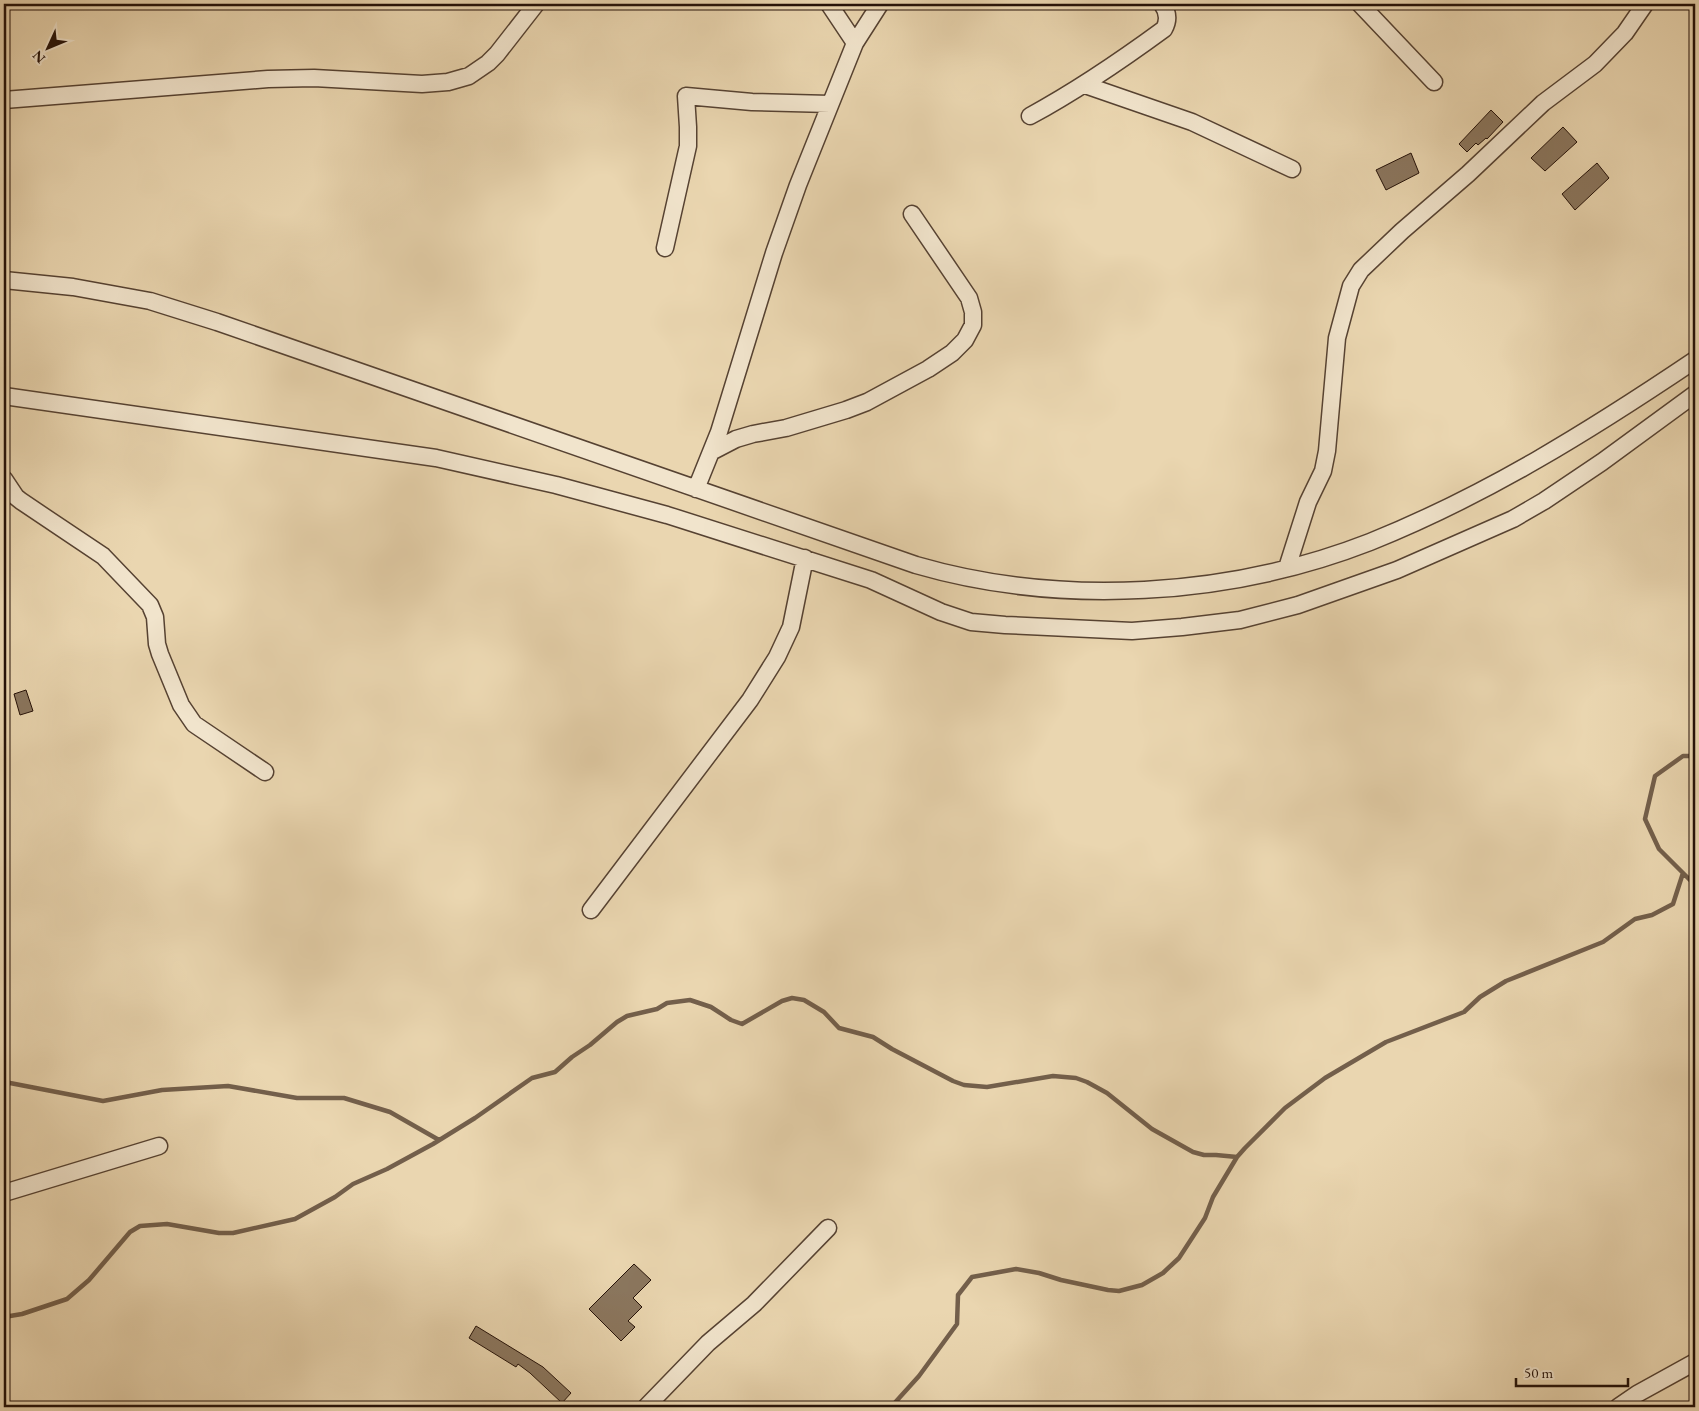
<svg xmlns="http://www.w3.org/2000/svg" width="1699" height="1411" viewBox="0 0 1699 1411" font-family="'EB Garamond',serif">
	<style>
		.lines { fill: none; stroke-linecap: round; stroke-linejoin: round }
		.stream { stroke: #735f4b; stroke-width: 4.5 }
		.building { fill: #8b775f; stroke: #241108 }
		.minor-casing { stroke: #564232; stroke-width: 19 }
		.minor { stroke: #f1e4cc; stroke-width: 16 }
	</style>
	<rect width="100%" height="100%" fill="#ead6b0"/>
	<filter id="stains"><feTurbulence type="fractalNoise" baseFrequency=".004" numOctaves="4"/><feColorMatrix values="0 0 0 0 .2 0 0 0 0 .09 0 0 0 0 .02 0 0 0 .5 -.17"/></filter>
	<radialGradient id="worn" r=".72"><stop offset=".6" stop-color="#630" stop-opacity="0"/><stop offset="1" stop-color="#630" stop-opacity=".3"/></radialGradient>
	<g class="lines">
		<path class="stream" d="M1683,873l12,12
			M4,1080l6,3 93,18 59,-11 66,-4 69,12h47l46,14 49,28
			M4,1317l18,-3 45,-15 22,-19 41,-48 10,-6 27,-2 52,9h14l62,-14 40,-22 18,-13 34,-15 46,-25 42,-26 57,-40 23,-6 17,-15 18,-12 27,-23 10,-6 30,-7 10,-6 23,-3 21,7 20,13 11,4 40,-23 10,-3 12,2 20,12 15,16 34,9 19,12 61,32 11,4 23,2 66,-11 23,2 11,4 20,11 45,36 41,23 11,3h12l21,2
			M891,1407l28,-31 38,-52 1,-29 14,-18 44,-8 23,4 22,7 47,10 11,1 23,-6 21,-12 16,-15 26,-40 8,-21 24,-40 8,-9 40,-40 40,-30 61,-36 78,-30 16,-15 26,-16 97,-39 32,-23 17,-4 21,-11 10,-31 -24,-24 -14,-30 10,-43 28,-20h12"/>
	</g>
	<path class="building" d="M1491,110l12,12 -16,17 -1,-1 -8,7 -2,-2 -9,9 -8,-8z
		M1563,127l14,15 -32,29 -14,-13z
		M1411,153l8,20 -33,17 -10,-20z
		M1597,163l12,15 -34,32 -13,-16z
		M26,690l7,21 -13,4 -6,-21z
		M634,1264l17,16 -18,18 9,9 -14,14 7,6 -14,14 -32,-32z
		M476,1326l67,41 28,26 -9,10 -32,-30 -12,-9 -2,3 -47,-29z"/>
	<g class="lines">
		<g class="minor-casing">
			<path id="minor" d="M829,4l26,39
				M1360,4l74,78
				M1085,85l107,37 100,47
				M4,100l264,-21 46,-1 108,6 26,-2 21,-6 19,-13 9,-9 39,-50
				M1030,116c48,-26 89,-54 134,-87 5,-9 4,-17 -2,-25
				M665,248l23,-102v-19l-2,-31 66,6 78,2
				M4,280l69,7 77,14 67,21 699,243c145,42 313,32 454,-23 117,-47 221,-112 325,-182
				M4,396l432,62 120,27 111,30 204,65 70,32 30,10 34,3 127,6 50,-4 58,-7 58,-15 99,-35 116,-51 31,-18 58,-39 93,-68
				M711,452l25,-13 17,-5 33,-6 60,-18 21,-8 61,-33 24,-16 13,-13 8,-15v-13l-4,-14 -57,-84
				M4,479l12,18 5,4 82,55 47,49 5,12 2,27 3,10 21,51 13,19 71,48
				M696,489l23,-57 55,-179 24,-68 57,-142 25,-39
				M1287,568l21,-66 15,-31 4,-20 10,-113 14,-52 10,-16 41,-39 66,-57 75,-71 52,-39 30,-31 20,-29
				M591,910l159,-210 27,-43 14,-30 14,-69
				M4,1193l155,-47
				M646,1407l62,-64 46,-39 74,-76
				M1618,1407l19,-13 58,-32"/>
		</g>
		<use href="#minor" class="minor"/>
	</g>
	<rect width="1699" height="1411" fill="none" stroke="#ead6b0" stroke-width="20"/>
	<rect x="5" y="5" width="1689" height="1401" fill="none" stroke="#241108" stroke-width="2.5"/>
	<rect x="10" y="10" width="1679" height="1391" fill="none" stroke="#241108"/>
	<g transform="translate(48 48) rotate(226)" stroke="#f1e4cc" stroke-width="4" paint-order="stroke">
	<path d="M0-4L9 19L0 12L-9 19Z" fill="#241108"/>
	<text y="-8" font-size="14" font-weight="bold" text-anchor="middle" fill="#241108">N</text>
	</g>
	<path d="M1516 1378v8h112v-8" fill="none" stroke="#241108" stroke-width="2.5"/>
	<text x="1524" y="1378" font-size="15" fill="#241108" stroke="#f1e4cc" stroke-width="4" paint-order="stroke">50 m</text>
	<rect width="100%" height="100%" filter="url(#stains)"/>
	<rect width="100%" height="100%" fill="url(#worn)"/>
</svg>
